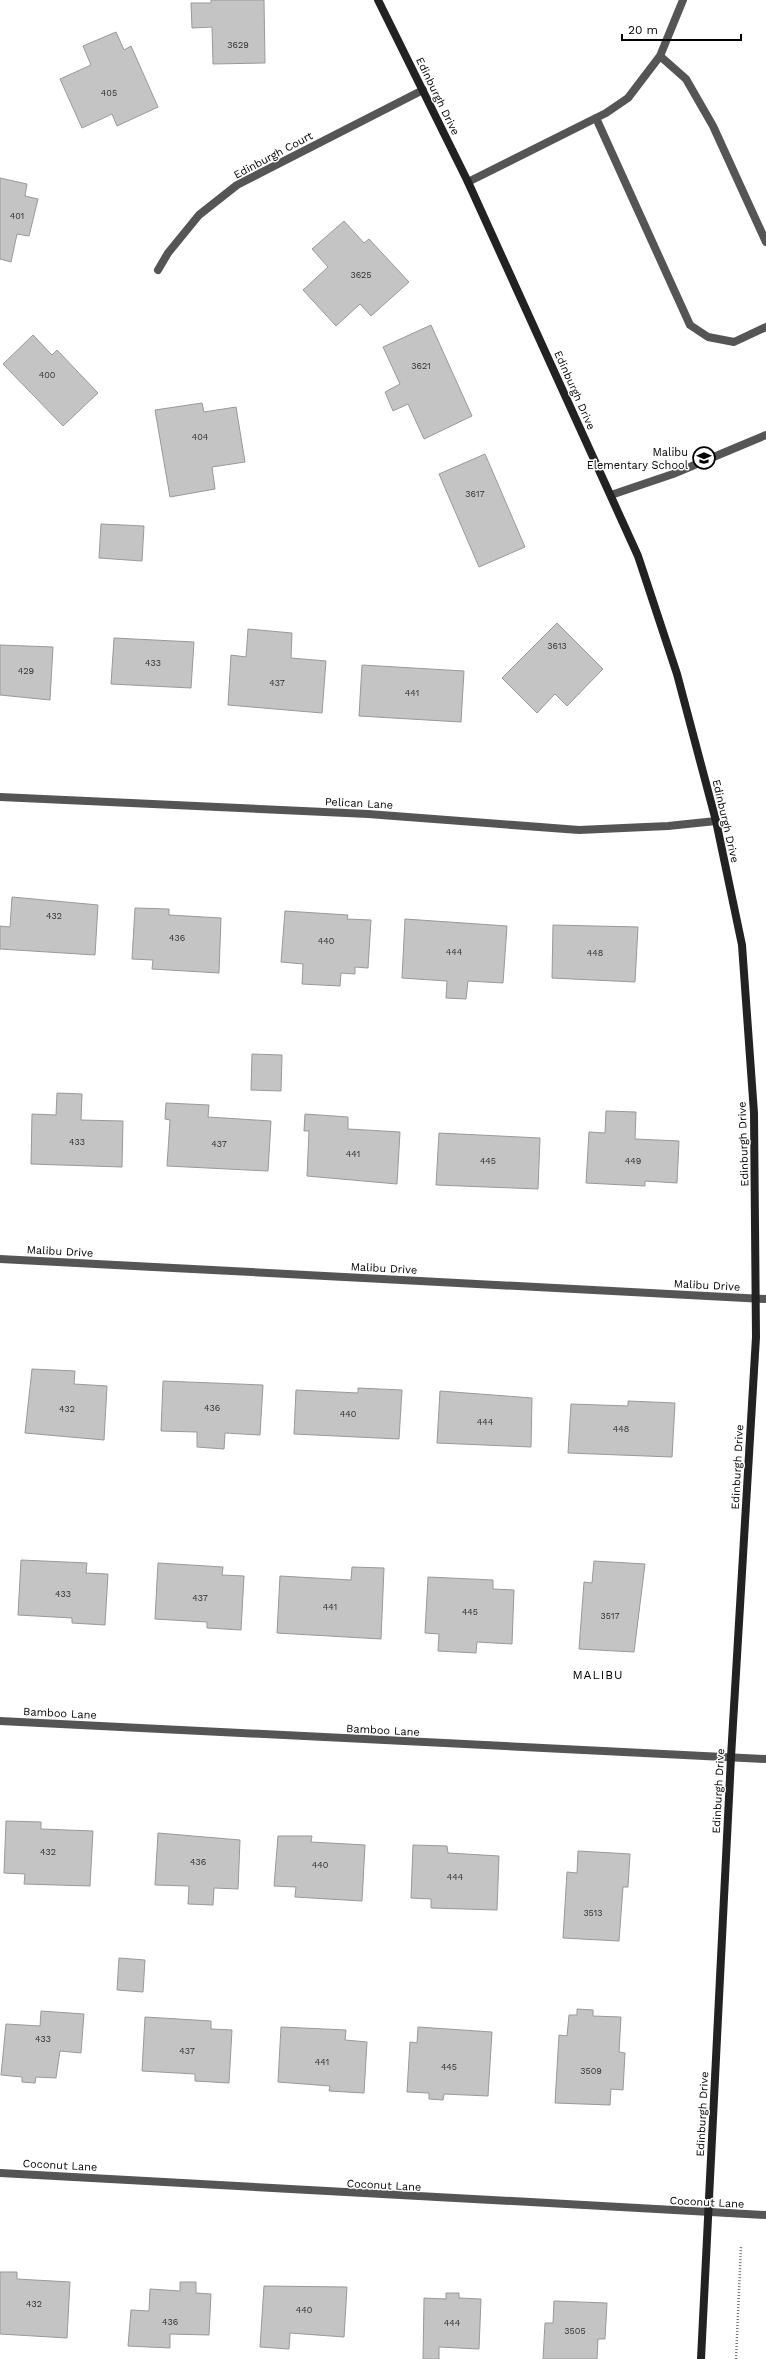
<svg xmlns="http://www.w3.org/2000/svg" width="766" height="2359" viewBox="0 0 766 2359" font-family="'Work Sans',sans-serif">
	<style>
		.building { fill: #c4c4c4; stroke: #999 }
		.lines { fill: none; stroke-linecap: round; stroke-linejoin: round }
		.path { stroke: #777; stroke-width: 2.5; stroke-dasharray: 1 2; stroke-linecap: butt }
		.lane { stroke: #555; stroke-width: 8 }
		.street { stroke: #555; stroke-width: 8 }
		.secondary { stroke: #222; stroke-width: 8 }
		.labels { text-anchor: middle; stroke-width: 3; stroke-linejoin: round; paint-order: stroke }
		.number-label { font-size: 9px; fill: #313131 }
		.street-label { font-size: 11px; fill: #000; stroke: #fff }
		.poi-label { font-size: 11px; fill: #000; stroke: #fff; text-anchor: end }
		.neighbourhood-label { font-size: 12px; letter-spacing: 1px; fill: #000; stroke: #fff }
	</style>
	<rect width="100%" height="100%" fill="#fff"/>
	<path class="building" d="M211,0h53l1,63 -52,1 -1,-37 -20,1 -1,-25h20z
		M116,32l8,18 7,-4 27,61 -41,19 -5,-12 -30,14 -22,-49 31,-14 -8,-19z
		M0,178l27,6 -2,12 13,3 -9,37 -12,-2 -6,28 -11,-3z
		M344,221l20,22 5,-4 40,43 -38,34 -11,-12 -24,22 -33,-36 25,-23 -16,-18z
		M431,325l41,91 -48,23 -16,-35 -15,7 -8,-19 15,-8 -17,-37z
		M33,335l19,20 5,-5 41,43 -35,33 -60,-62z
		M202,403l2,9 32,-5 9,55 -33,5 3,22 -45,8 -15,-87z
		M485,454l40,93 -46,20 -40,-93z
		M101,524l43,2 -2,35 -43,-3z
		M557,623l46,46 -36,37 -12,-12 -18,19 -35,-35z
		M248,629l44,4 -1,25 35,3 -4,52 -94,-8 3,-50 15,2z
		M114,638l80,4 -3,46 -80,-4z
		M0,645l53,2 -3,53 -50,-5z
		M362,665l102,6 -3,51 -102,-6z
		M12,897l86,8 -3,50 -95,-6v-23l10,1z
		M135,908l34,1v6l52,3 -2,55 -67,-4 1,-9 -21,-1z
		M285,911l63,4 -1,4 24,1 -3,48 -13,-1v7l-14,-1 -1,13 -38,-2 1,-20 -22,-2z
		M405,919l102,7 -4,57 -35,-2 -2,18 -20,-1 1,-17 -45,-3z
		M553,925l85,2 -3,55 -83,-4z
		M252,1054l30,1 -1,36 -30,-1z
		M57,1093l25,1 -1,26 42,1 -1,46 -91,-3 1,-50 24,1z
		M166,1103l43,2 -1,12 63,4 -3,50 -101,-5 3,-46 -5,-1z
		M606,1111l30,1 -1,27 44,2 -2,42 -32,-2v5l-59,-3 3,-51 16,1z
		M305,1114l43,3v12l52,3 -3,52 -90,-8 2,-45h-5z
		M439,1133l101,5 -2,51 -102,-4z
		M32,1369l43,2 -1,13 33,2 -3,54 -79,-7z
		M163,1381l100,4 -3,50 -35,-2 -1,16 -27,-2v-15l-36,-1z
		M358,1388l44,2 -3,49 -105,-5 2,-44 62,3z
		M440,1391l92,7 -1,49 -94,-4z
		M628,1401l47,2 -3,54 -104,-4 3,-49 57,2z
		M21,1560l66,3 -1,10 22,1 -3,51 -33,-2v-5l-54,-3z
		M594,1561l51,3 -11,88 -55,-3 5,-67 8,1z
		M158,1563l65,4 -1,8 22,1 -3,54 -34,-2v-6l-52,-3z
		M352,1567l32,1 -3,71 -104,-6 3,-57 71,4z
		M428,1577l65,3v9l21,1 -2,54 -35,-2 -1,11 -38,-2 1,-17 -14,-1z
		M6,1821l35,1v7l52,2 -3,55 -66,-2 1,-10 -21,-1z
		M158,1833l82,7 -2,49 -24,-1 -1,17 -25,-1 1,-18 -34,-1z
		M278,1836h34l-1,6 54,3 -3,56 -67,-4 1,-10 -22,-1z
		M413,1845l34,1 1,7 51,3 -2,54 -66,-2v-9l-20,-1z
		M578,1851l52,3 -2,33h-5l-4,54 -56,-3 4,-66 10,1z
		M119,1958l26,2 -2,32 -26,-2z
		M577,2009l16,1v6l28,1 -2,35 6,1 -2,37 -12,-1 -1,16 -55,-2 4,-68 8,1 2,-21h8z
		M41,2011l43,3 -3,39 -21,-2 -4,27 -20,-1 -1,6 -13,-1v-5l-21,-2 5,-51 34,2z
		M145,2017l66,4v8l21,1 -3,53 -34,-2v-7l-53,-3z
		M281,2027l65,3 -1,10 22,2 -3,51 -35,-2 1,-5 -52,-4z
		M418,2027l74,5 -4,64 -44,-2 -1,6 -14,-1v-6l-22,-1 3,-50 7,1z
		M0,2272h17v7l53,3 -3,56 -67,-4z
		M180,2282h16v11l15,1 -2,41 -39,-1v14l-42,-2 3,-36 18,1 1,-22 30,2z
		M264,2286l83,1 -3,50 -54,-4 -1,16 -29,-2z
		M446,2293h13v5l22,1 -2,50 -40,-2v12h-16l1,-61 22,1z
		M554,2301l53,2 -2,36h-7l-1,20h-54l2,-36h8z"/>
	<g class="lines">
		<path class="path" d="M736,2359l5,-113"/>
		<path class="lane" d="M660,56l26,23 27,47 53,116
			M596,118l94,207 18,12 26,5 32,-15
			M468,182l138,-69 22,-15 32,-42 23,-56
			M611,495l62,-21 93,-39"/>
		<path class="street" d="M158,270l10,-17 31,-38 38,-30 186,-95
			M0,797l368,17 211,16 89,-4 48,-5
			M0,1259l766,40
			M0,1721l766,38
			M0,2173l766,42"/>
		<path class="secondary" d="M378,0l90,182 170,374 39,118 39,147 26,124 12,168 2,224 -25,420 -30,602"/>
	</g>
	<defs>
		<g id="school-ring" transform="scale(1.15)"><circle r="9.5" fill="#fff" stroke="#000" stroke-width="1.5"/><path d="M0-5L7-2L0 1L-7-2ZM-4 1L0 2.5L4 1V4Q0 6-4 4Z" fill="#000"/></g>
	</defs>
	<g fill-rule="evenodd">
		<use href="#school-ring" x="704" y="458"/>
	</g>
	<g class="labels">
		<g class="number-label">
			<text x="238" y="48">3629</text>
			<text x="109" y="96">405</text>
			<text x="17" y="219">401</text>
			<text x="361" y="278">3625</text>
			<text x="421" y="369">3621</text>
			<text x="47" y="378">400</text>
			<text x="200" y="440">404</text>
			<text x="475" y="497">3617</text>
			<text x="557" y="649">3613</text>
			<text x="153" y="666">433</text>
			<text x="26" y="674">429</text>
			<text x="277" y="686">437</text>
			<text x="412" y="696">441</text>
			<text x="54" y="919">432</text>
			<text x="177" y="941">436</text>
			<text x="326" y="944">440</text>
			<text x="454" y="955">444</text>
			<text x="595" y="956">448</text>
			<text x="77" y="1145">433</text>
			<text x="219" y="1147">437</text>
			<text x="353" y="1157">441</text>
			<text x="488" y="1164">445</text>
			<text x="633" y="1164">449</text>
			<text x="212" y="1411">436</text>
			<text x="67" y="1412">432</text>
			<text x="348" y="1417">440</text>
			<text x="485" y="1425">444</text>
			<text x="621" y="1432">448</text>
			<text x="63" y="1597">433</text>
			<text x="200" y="1601">437</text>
			<text x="330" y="1610">441</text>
			<text x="470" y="1615">445</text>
			<text x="610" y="1619">3517</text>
			<text x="48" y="1855">432</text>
			<text x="198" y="1865">436</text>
			<text x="320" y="1868">440</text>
			<text x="455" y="1880">444</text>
			<text x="593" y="1916">3513</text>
			<text x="43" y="2042">433</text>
			<text x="187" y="2054">437</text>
			<text x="322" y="2065">441</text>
			<text x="449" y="2070">445</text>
			<text x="591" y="2074">3509</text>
			<text x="34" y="2307">432</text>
			<text x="304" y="2313">440</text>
			<text x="170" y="2325">436</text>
			<text x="452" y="2326">444</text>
			<text x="575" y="2334">3505</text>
		</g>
		<g class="street-label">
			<text transform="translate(438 96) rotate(64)" y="4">Edinburgh Drive</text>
			<text transform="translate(273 155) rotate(-28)" y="4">Edinburgh Court</text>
			<text transform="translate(575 390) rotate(66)" y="4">Edinburgh Drive</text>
			<text transform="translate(359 803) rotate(3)" y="4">Pelican Lane</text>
			<text transform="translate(726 821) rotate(77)" y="4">Edinburgh Drive</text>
			<text transform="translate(743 1144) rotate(-92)" y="4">Edinburgh Drive</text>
			<text transform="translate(60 1251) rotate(3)" y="4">Malibu Drive</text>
			<text transform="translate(384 1268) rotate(3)" y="4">Malibu Drive</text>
			<text transform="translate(707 1285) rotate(3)" y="4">Malibu Drive</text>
			<text transform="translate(737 1467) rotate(-87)" y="4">Edinburgh Drive</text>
			<text transform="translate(60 1713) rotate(3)" y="4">Bamboo Lane</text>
			<text transform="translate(383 1730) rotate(3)" y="4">Bamboo Lane</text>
			<text transform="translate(718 1791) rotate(-87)" y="4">Edinburgh Drive</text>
			<text transform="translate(702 2114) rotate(-87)" y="4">Edinburgh Drive</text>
			<text transform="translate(60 2165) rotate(3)" y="4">Coconut Lane</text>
			<text transform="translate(384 2185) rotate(3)" y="4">Coconut Lane</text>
			<text transform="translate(707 2202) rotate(3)" y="4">Coconut Lane</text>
		</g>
		<g class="poi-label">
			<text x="688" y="456">Malibu<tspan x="688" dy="13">Elementary School</tspan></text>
		</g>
		<g class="neighbourhood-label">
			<text x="598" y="1679">MALIBU</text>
		</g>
	</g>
	<path d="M622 34v6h119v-6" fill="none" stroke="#000000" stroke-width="2"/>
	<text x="628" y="34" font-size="12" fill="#000000" stroke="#ffffff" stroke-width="3" paint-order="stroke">20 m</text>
</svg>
